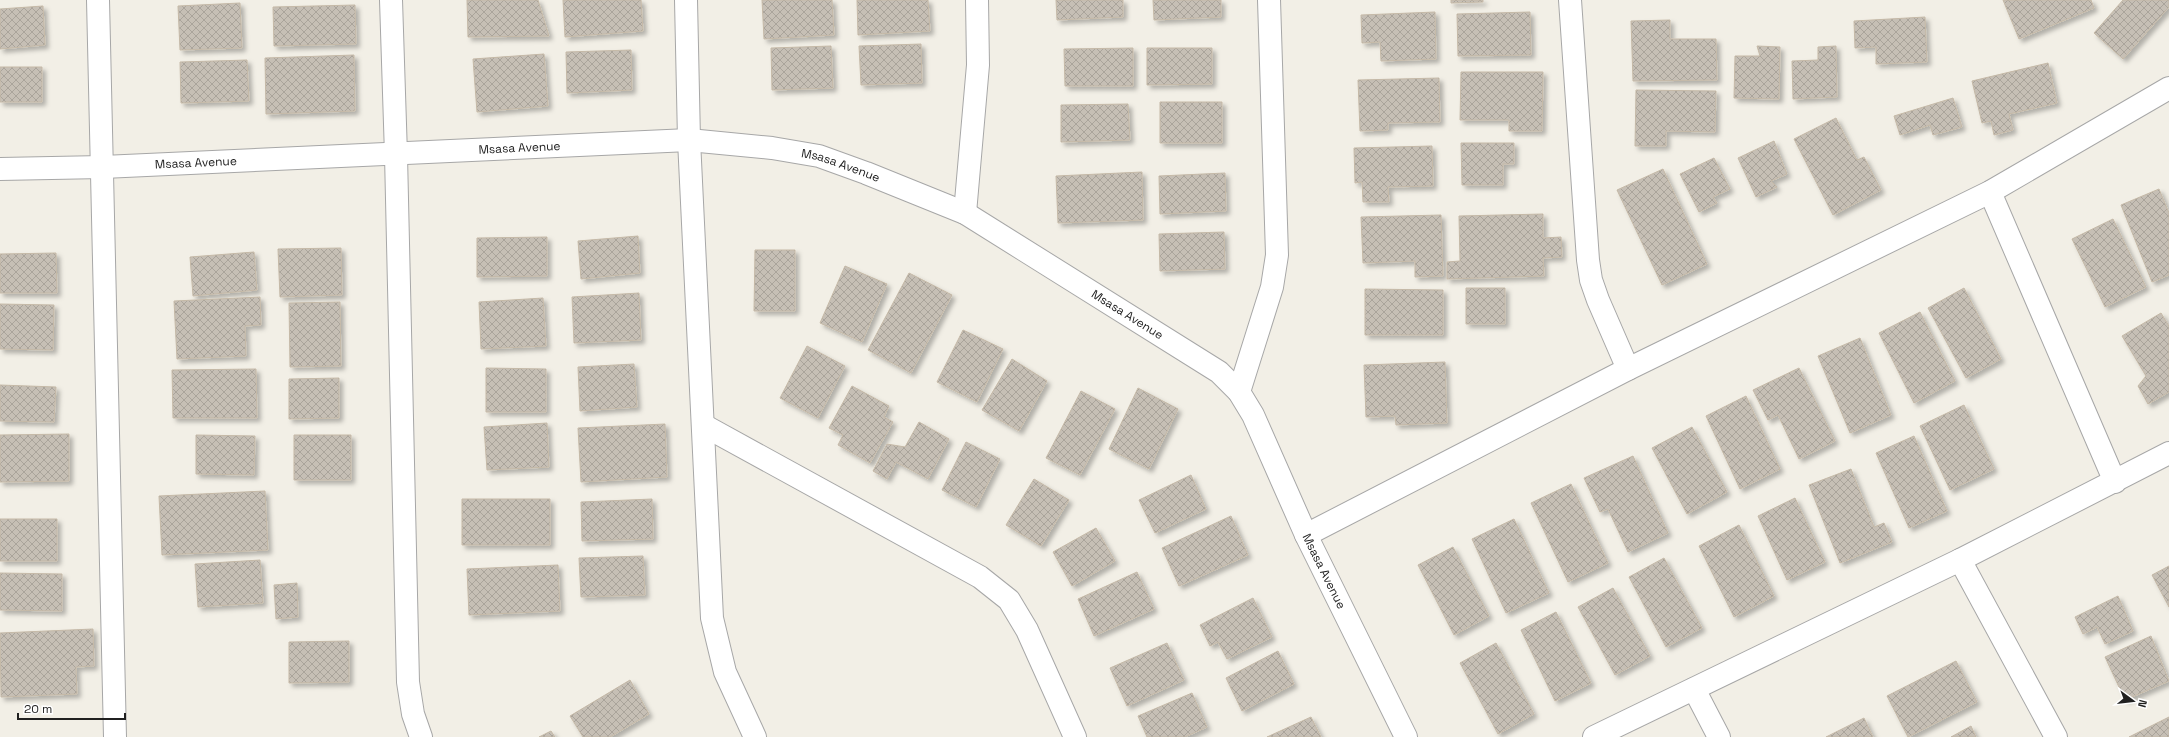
<svg xmlns="http://www.w3.org/2000/svg" width="2169" height="737" viewBox="0 0 2169 737" font-family="'Space Grotesk',sans-serif">
	<style>
		.building { fill: url(#building-cross-hatch); stroke: #c5b9a7; filter: url(#shadow) }
		.lines { fill: none; stroke-linecap: round; stroke-linejoin: round }
		.minor-casing { stroke: #a7a7a7; stroke-width: 24 }
		.minor { stroke: #fff; stroke-width: 22 }
		.labels { text-anchor: middle; stroke-width: 3; stroke-linejoin: round; paint-order: stroke }
		.street-label { font-size: 12px; fill: #202020; stroke: #fff }
	</style>
	<defs>
		<pattern id="building-cross-hatch" width="8" height="8" patternUnits="userSpaceOnUse"><rect width="8" height="8" fill="#c6bfb5"/><path d="M0 0l8 8M0 8l8-8" fill="none" stroke="#aaa49b"/></pattern>
		<filter id="shadow"><feDropShadow dx="3.5" dy="3.5" stdDeviation="2" flood-color="#0004"/></filter>
	</defs>
	<rect width="100%" height="100%" fill="#f2efe6"/>
	<path class="building" d="M467,0h71l11,36 -81,1z
		M563,0h78l2,31 -78,6z
		M762,0h70l2,35 -70,4z
		M857,0h71l2,31 -72,4z
		M1056,0h67v17l-66,3z
		M1153,0h68v17l-67,3z
		M1451,0h32v2l-32,1z
		M2003,0h88l3,8 -75,31z
		M2123,0h46v7l-46,52 -29,-26z
		M240,3l2,45 -62,2 -2,-44z
		M355,5l1,39 -82,2 -1,-39z
		M43,6l2,39 -45,4v-40z
		M1435,12l1,47 -55,2 -1,-19 -18,1 -1,-28z
		M1530,12l1,43 -73,1 -1,-42z
		M1925,17l2,45 -51,2v-17l-21,1 -1,-27z
		M1670,20v19h46l1,41 -84,1 -2,-60z
		M921,44l1,39 -61,2 -2,-39z
		M831,46l2,42 -61,2 -1,-42z
		M1757,46l23,1 -1,52 -45,-1 1,-42h25z
		M1836,46l1,51 -44,2 -1,-38 26,-1v-13z
		M1133,48v38h-68l-1,-37z
		M1147,48h65v36l-65,1z
		M631,50l1,40 -65,3 -1,-41z
		M544,54l4,52 -71,6 -4,-53z
		M354,55l1,56 -89,3 -1,-56z
		M247,60l2,41 -68,2 -1,-41z
		M2048,63l9,40 -48,11 4,16 -19,5 -3,-14 -9,2 -10,-42z
		M0,67h42v35h-42z
		M1461,72h82l-1,59h-33v-11h-49z
		M1439,78l1,44 -52,1v7l-28,1 -2,-51z
		M1636,90l80,1 -1,41 -49,-1v15h-31z
		M1953,98l9,29 -29,8 -3,-10 -30,10 -6,-19z
		M1160,102h62v41h-62z
		M1128,104l2,36 -69,2v-37z
		M1836,118l21,42 7,-3 17,33 -48,25 -39,-76z
		M1774,141l13,33 -16,7 6,6 -21,10 -18,-39z
		M1461,143h53v21h-11v21h-41z
		M1432,146l1,40 -45,1 1,15h-26l-1,-20 -7,1 -1,-35z
		M1714,158l16,31 -17,8 4,6 -18,9 -19,-38z
		M1663,169l44,95 -45,21 -45,-95z
		M1142,172l1,48 -85,3 -2,-47z
		M1225,173l1,38 -66,3 -1,-38z
		M2159,189l10,24v62l-17,7 -31,-77z
		M1543,214v24l18,-1 1,20 -19,1 1,18 -97,3v-17l13,-1 -1,-45z
		M1441,215l2,61 -28,1v-16l-52,2 -2,-46z
		M2113,219l33,68 -41,20 -33,-68z
		M1224,232l1,37 -65,2 -1,-37z
		M638,236l2,37 -59,6 -3,-38z
		M547,237v39l-70,1v-39z
		M341,248l1,47 -62,2 -2,-48z
		M755,250h40v61h-41z
		M254,252l3,38 -64,6 -3,-39z
		M56,253l1,40h-57v-39z
		M845,266l42,18 -25,58 -42,-19z
		M909,273l43,22 -41,78 -43,-23z
		M1466,288h39v36h-39z
		M1964,288l37,71 -35,19 -38,-70z
		M1365,289l78,1v45h-78z
		M639,293l2,47 -67,3 -2,-46z
		M260,297l1,28 -16,1 1,30 -69,3 -3,-58z
		M543,298l3,48 -65,3 -2,-47z
		M340,302l1,64 -51,1 -1,-64z
		M0,304l54,1 -1,45 -53,-1z
		M1920,312l35,69 -41,22 -35,-70z
		M2161,313l8,13v66l-21,12 -10,-18 8,-10 -24,-40z
		M963,330l40,19 -26,53 -40,-20z
		M1860,338l31,77 -41,18 -32,-77z
		M807,346l38,20 -27,52 -38,-20z
		M1012,359l35,22 -28,50 -37,-21z
		M1445,362l2,61 -51,2 -1,-9 -29,1 -2,-52z
		M634,364l3,43 -57,4 -2,-44z
		M486,368l60,1v43h-60z
		M1799,368l36,73 -36,18 -21,-44 -10,5 -15,-30z
		M256,369l1,49h-84l-1,-48z
		M339,378v40l-50,1v-40z
		M0,385l56,2 -2,35 -54,-1z
		M852,386l37,20 -5,11 9,5 -23,41 -32,-18 5,-10 -14,-7z
		M1138,388l40,21 -29,60 -40,-20z
		M1081,391l34,18 -35,66 -34,-17z
		M1746,396l34,73 -40,20 -34,-73z
		M1964,405l30,64 -44,21 -30,-64z
		M919,422l30,17 -21,40 -32,-17 -9,17 -14,-8 14,-27 18,3z
		M547,423l2,44 -62,3 -3,-43z
		M665,424l2,53 -86,5 -3,-54z
		M1692,427l35,65 -40,22 -35,-66z
		M69,434v47l-69,1v-47z
		M196,435l59,1 -1,39 -58,-1z
		M294,435h57v45h-57z
		M1914,436l33,75 -38,17 -33,-75z
		M966,442l34,17 -24,48 -34,-17z
		M1633,456l35,77 -40,19 -20,-43 -8,3 -16,-34z
		M1851,469l23,58 10,-4 8,19 -52,21 -31,-78z
		M1191,475l15,34 -51,24 -16,-33z
		M1034,479l35,21 -28,46 -35,-21z
		M1571,484l37,79 -40,19 -37,-79z
		M265,491l3,59 -106,5 -3,-59z
		M1795,498l30,64 -38,18 -29,-64z
		M462,499h88v46h-88z
		M652,499l1,40 -71,2 -1,-39z
		M1231,516l17,39 -69,31 -17,-38z
		M0,519h57v42h-57z
		M1514,519l35,74 -43,20 -34,-74z
		M1739,525l35,71 -40,21 -35,-71z
		M1096,528l19,33 -43,25 -19,-34z
		M1453,547l36,69 -35,19 -36,-70z
		M643,556l2,39 -64,2 -2,-39z
		M1664,558l38,70 -36,19 -37,-70z
		M260,560l3,43 -65,4 -3,-43z
		M558,565l2,46 -91,4 -2,-46z
		M2169,566v41l-17,-32z
		M1137,572l17,37 -60,27 -16,-37z
		M0,573l62,1v37l-62,-1z
		M297,583l1,34 -22,2 -2,-34z
		M1613,588l37,68 -35,19 -37,-68z
		M2118,596l15,35 -28,13 -8,-17 -14,7 -8,-17z
		M1253,598l19,39 -45,22 -9,-17 -8,4 -10,-21z
		M1556,612l35,71 -36,18 -34,-71z
		M93,629l1,37 -18,1 1,27 -76,3 -1,-64z
		M2151,636l18,45 -44,19 -20,-43z
		M349,641v41l-60,1v-41z
		M1167,643l17,37 -57,26 -17,-38z
		M1496,643l38,71 -36,20 -38,-71z
		M1278,651l16,33 -52,27 -16,-33z
		M1956,661l21,41 -69,35 -21,-41z
		M630,680l19,34 -39,23h-27l-13,-21z
		M1192,693l15,34 -22,10h-38l-9,-21z
		M1311,717l10,20h-54z
		M2169,717v20h-40z
		M1864,718l9,19h-47z
		M1971,726l5,11h-25z
		M551,731l4,6h-16z"/>
	<g class="lines">
		<g class="minor-casing">
			<g id="minor">
				<path d="M98,0l17,737"/>
				<path d="M391,0l5,155 12,527 5,32 8,23"/>
				<path d="M686,0l3,140 23,478 13,54 30,65"/>
				<path d="M1570,0l18,260 3,20 7,20 30,69"/>
				<path id="s1" d="M0,169l103,-2 586,-27 83,8 47,8 47,17 99,40 254,159 20,20 14,23 53,120 100,202"/>
				<path d="M1990,192l125,290"/>
				<path d="M965,213l13,-148 -1,-65"/>
				<path d="M1239,392l33,-105 5,-32 -8,-255"/>
				<path d="M703,425l277,152 29,23 18,30 48,107"/>
				<path d="M1306,535l322,-166 362,-177 179,-104"/>
				<path d="M1960,560l96,177"/>
				<path d="M1694,689l25,48"/>
				<path d="M1594,737l366,-177 209,-107"/>
			</g>
		</g>
		<use href="#minor" class="minor"/>
	</g>
	<g class="labels">
		<g class="street-label">
			<text dy="4" stroke="none"><textPath href="#s1" startOffset="520">Msasa Avenue</textPath></text>
			<text dy="4" stroke="none"><textPath href="#s1" startOffset="196">Msasa Avenue</textPath></text>
			<text dy="4" stroke="none"><textPath href="#s1" startOffset="844">Msasa Avenue</textPath></text>
			<text dy="4" stroke="none"><textPath href="#s1" startOffset="1169">Msasa Avenue</textPath></text>
			<text dy="4" stroke="none"><textPath href="#s1" startOffset="1504">Msasa Avenue</textPath></text>
		</g>
	</g>
	<g transform="translate(2133 701) rotate(105)" stroke="#ffffff" stroke-width="3" paint-order="stroke">
	<path d="M0-3L7 15L0 10L-7 15Z" fill="#202020"/>
	<text y="-6" font-size="11" font-weight="bold" text-anchor="middle" fill="#202020">N</text>
	</g>
	<path d="M18 713v6h107v-6" fill="none" stroke="#202020" stroke-width="2"/>
	<text x="24" y="713" font-size="12" fill="#202020" stroke="#ffffff" stroke-width="3" paint-order="stroke">20 m</text>
</svg>
